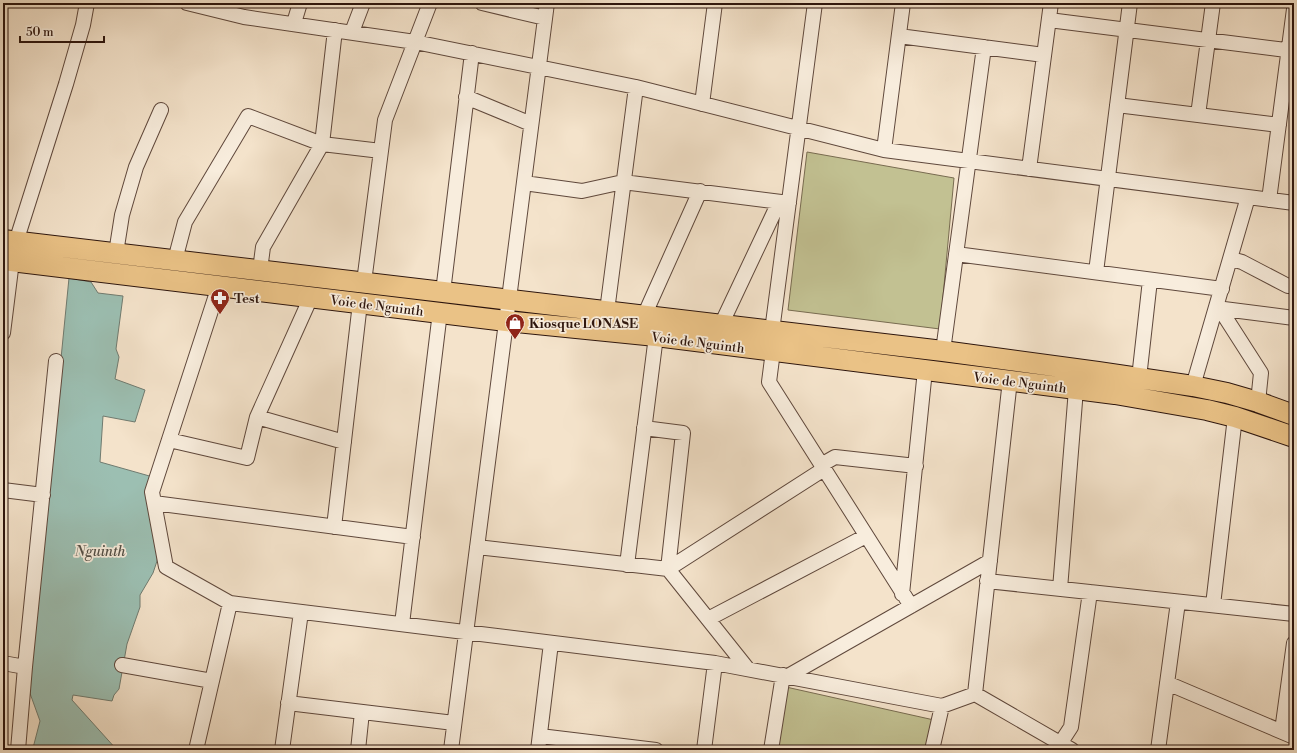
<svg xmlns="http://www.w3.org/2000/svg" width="1297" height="753" viewBox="0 0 1297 753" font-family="'Libre Bodoni',serif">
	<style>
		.green { fill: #c2c192; stroke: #786b50 }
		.water { fill: #9cbfb2; stroke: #707b70 }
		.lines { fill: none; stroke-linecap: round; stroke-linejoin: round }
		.minor-casing { stroke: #5f483c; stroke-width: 16 }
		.highway-casing { stroke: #2d150d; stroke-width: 22 }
		.minor { stroke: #f8eddd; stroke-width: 14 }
		.highway { stroke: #eac286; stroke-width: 20 }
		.labels { text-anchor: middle; stroke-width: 3.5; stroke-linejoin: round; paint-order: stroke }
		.poi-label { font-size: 13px; font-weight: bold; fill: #2d150d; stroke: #f8eddd; text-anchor: start }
		.street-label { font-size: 13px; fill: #2d150d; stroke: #f8eddd }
		.water-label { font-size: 14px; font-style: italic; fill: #545047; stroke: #f8eddd }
	</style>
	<rect width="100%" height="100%" fill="#f4e3cb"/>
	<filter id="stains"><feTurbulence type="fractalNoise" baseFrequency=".005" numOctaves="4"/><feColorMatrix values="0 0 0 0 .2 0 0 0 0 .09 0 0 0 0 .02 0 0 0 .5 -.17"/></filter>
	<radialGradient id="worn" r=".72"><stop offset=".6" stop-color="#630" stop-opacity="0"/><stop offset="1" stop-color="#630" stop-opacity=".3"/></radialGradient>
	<path class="green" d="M807,152l147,26 -14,151 -152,-19z
		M786,687l148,33 -7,30h-151z"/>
	<path class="water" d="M69,278l22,4 7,11 25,3 -7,53 3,8 -4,22 30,11 -10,32 -32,-6 -3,46 53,15 5,69 -1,15 -4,12 -13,22v12l-13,37 -8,45 -5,6 -2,6 -39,-6 -1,5 45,50h-91l7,-2 7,-27 -13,-36 7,-55z"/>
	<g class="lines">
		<g class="minor-casing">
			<path id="minor" d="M187,3l57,14 171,25 221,45 248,63 410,53
				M482,3l63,15
				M1049,20l245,31
				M294,23l6,-20
				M352,32l11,-29
				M899,36l145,19
				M466,97l65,27
				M702,104l13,-101
				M1117,105l162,20
				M1198,115l15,-112
				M884,150l19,-147
				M1029,169l22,-166
				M524,183l58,8 41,-9 166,21
				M1269,200l25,-191
				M16,242l50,-158 17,-59 4,-22
				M116,253l6,-38 14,-48 25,-57
				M956,254l266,35
				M1231,259l11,3 46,24
				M175,260l10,-38 63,-106 74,28 59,7
				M260,270l3,-23 59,-103 13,-114
				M1096,272l34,-269
				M364,282l21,-162 45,-117
				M219,286l-67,206 14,75 64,36 485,60 227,43 33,-12 97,56
				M443,292l29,-239
				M1216,308l78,10
				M1220,309l41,64 -3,29
				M607,311l29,-224
				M644,316l56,-125
				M721,325l58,-123
				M772,331l43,-328
				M3,333l9,-72
				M773,351l-4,31 142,224
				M943,351l41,-304
				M1139,378l11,-98
				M1193,386l55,-189
				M257,417l87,25
				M644,428l39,5 -15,136 79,99
				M169,440l78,18 10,-41 54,-120
				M821,465l14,-8 81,9
				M3,490l40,5
				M154,503l259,34
				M334,527l26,-224
				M477,547l191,22 156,-100
				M627,565l29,-229
				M987,581l307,33
				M1060,589l16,-200
				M902,594l23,-224
				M1213,605l22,-188
				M708,619l158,-83
				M402,624l38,-312
				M3,663l22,4
				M122,665l90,16
				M788,676l202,-115
				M1167,683l127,54
				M975,694l35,-314
				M288,703l166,20
				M1282,731l12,-88
				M540,736l116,14
				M18,750l7,-83 31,-306
				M196,750l34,-147
				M282,750l19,-138
				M358,750l4,-38
				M451,750l96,-747
				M538,750l13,-107
				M704,750l11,-87
				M771,750l12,-75
				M932,750l10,-44
				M1056,750l15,-23 19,-135
				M1158,750l20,-148"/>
		</g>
		<g class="highway-casing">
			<path id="highway" d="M3,240l940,111 155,21 95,14 34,7 31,9 36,13
				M3,260l503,61 150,15 459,58 92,16 28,7 59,20"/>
		</g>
		<use href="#minor" class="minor"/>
		<use href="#highway" class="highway"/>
	</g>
	<defs>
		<g id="pharmacy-pin" transform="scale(1)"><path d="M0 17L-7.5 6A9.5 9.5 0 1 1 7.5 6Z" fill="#8f2418" stroke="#f8eddd"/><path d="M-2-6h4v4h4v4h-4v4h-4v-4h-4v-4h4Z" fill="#fff"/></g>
		<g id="shop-pin" transform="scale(1)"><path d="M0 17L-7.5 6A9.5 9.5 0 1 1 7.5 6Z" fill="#8f2418" stroke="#f8eddd"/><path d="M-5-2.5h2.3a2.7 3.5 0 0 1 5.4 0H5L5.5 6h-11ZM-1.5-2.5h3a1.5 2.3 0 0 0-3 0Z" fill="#fff"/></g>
	</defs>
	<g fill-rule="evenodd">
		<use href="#pharmacy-pin" x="220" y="298"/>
		<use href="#shop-pin" x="515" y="323"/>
	</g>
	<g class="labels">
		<g class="poi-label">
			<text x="234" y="303">Test</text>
			<text x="529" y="328">Kiosque LONASE</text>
		</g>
		<g class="street-label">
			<text transform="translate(377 305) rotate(7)" y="5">Voie de Nguinth</text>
			<text transform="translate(698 342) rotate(7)" y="5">Voie de Nguinth</text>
			<text transform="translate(1020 382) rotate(7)" y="5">Voie de Nguinth</text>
		</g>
		<g class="water-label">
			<text x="100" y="556">Nguinth</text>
		</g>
	</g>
	<rect width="1297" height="753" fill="none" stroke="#f4e3cb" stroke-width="16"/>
	<rect x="4" y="4" width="1289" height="745" fill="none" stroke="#2d150d" stroke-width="2"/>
	<rect x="8" y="8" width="1281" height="737" fill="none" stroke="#2d150d"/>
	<path d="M20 36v6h84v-6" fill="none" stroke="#2d150d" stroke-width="2"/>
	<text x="26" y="36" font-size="12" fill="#2d150d" stroke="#f8eddd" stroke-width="3" paint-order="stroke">50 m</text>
	<rect width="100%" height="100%" filter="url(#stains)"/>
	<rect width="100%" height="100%" fill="url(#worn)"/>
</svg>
